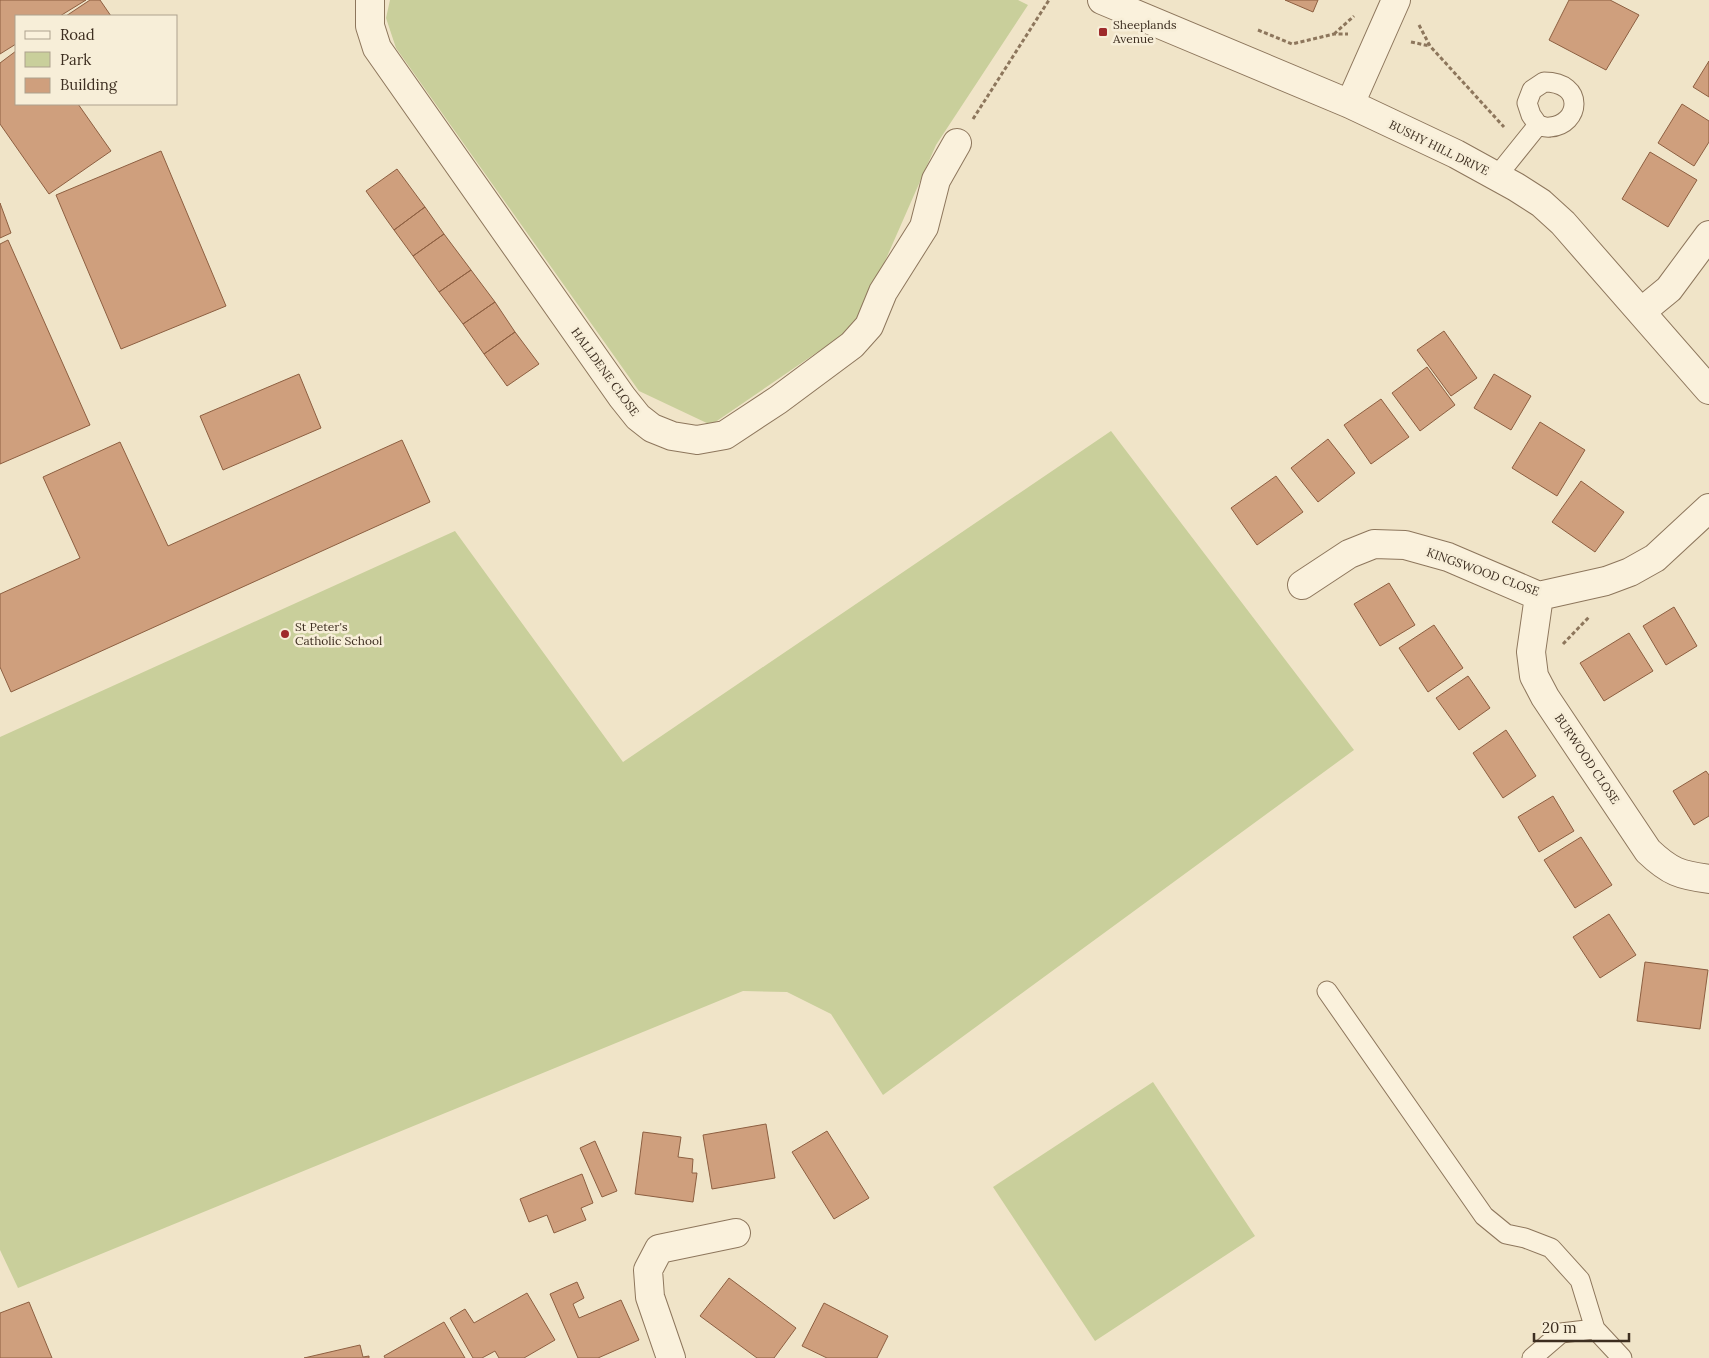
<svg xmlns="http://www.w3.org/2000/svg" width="1709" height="1358" viewBox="0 0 1709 1358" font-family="Lora,serif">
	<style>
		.green { fill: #c9cf9b }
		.building { fill: #cf9f7d; stroke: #8d5f41 }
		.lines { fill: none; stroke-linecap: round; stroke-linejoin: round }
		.lane-casing { stroke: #8d765c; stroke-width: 21 }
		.street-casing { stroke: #8d765c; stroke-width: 30 }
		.path { stroke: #8d765c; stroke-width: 3; stroke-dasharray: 4 2.5; stroke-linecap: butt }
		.lane { stroke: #faf1dc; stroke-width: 19 }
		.street { stroke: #faf1dc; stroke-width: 28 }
		.poi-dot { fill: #9e2a2b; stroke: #f7eed8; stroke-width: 2 }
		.labels { text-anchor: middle; stroke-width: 5; stroke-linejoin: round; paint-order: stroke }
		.poi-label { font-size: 12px; fill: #3d2e20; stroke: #f7eed8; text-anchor: start }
		.street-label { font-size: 12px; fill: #3d2e20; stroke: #f7eed8 }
	</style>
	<rect width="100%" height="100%" fill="#f0e4c8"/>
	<path class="green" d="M390,0h628l10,5 -92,140 -79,180 -146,100 -72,-34 -243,-343 -10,-30z
		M1111,431l243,319 -471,345 -52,-81 -44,-22 -44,-1 -725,297 -18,-38v-513l455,-206 168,231z
		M1153,1082l102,154 -160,105 -102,-154z"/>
	<path class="building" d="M0,0h86l-26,16h-44v28l-16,10z
		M90,0h10l11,16h-45z
		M1285,0h33l-5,12z
		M1569,0h41l29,15 -33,55 -57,-30z
		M16,51v53h62l33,47 -62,43 -49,-70v-61z
		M1709,61v36l-16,-10z
		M1682,104l27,17v21l-15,24 -36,-23z
		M161,151l65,155 -105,43 -65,-154z
		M1650,152l47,28 -29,47 -46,-28z
		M397,169l28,38 -31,23 -28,-39z
		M0,203l11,30 -11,5z
		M425,207l19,27 -31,22 -19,-26z
		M444,234l27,36 -32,22 -26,-36z
		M8,240l82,185 -90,39v-220z
		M471,270l24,32 -32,22 -24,-32z
		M495,302l20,30 -31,22 -21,-30z
		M1444,331l33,47 -26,18 -34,-46z
		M515,332l24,32 -32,22 -23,-32z
		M1427,367l28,38 -35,26 -28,-38z
		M299,374l22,54 -98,42 -23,-54z
		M1494,374l37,22 -20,34 -37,-22z
		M1381,399l28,38 -38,27 -27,-39z
		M1540,422l45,28 -28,46 -45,-28z
		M1328,439l27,34 -37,29 -27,-34z
		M402,440l28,62 -419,190 -11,-25v-73l80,-36 -37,-81 77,-35 48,104z
		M1276,476l27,36 -46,33 -26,-37z
		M1581,481l43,31 -29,40 -43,-30z
		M1389,583l26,42 -35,21 -26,-42z
		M1674,607l23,39 -31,19 -23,-39z
		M1434,625l29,43 -35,24 -29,-44z
		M1629,633l24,38 -49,30 -24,-38z
		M1468,676l22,32 -31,22 -23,-32z
		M1506,730l30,46 -33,22 -30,-45z
		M1706,771l3,4v41l-15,9 -21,-34z
		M1553,796l21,35 -35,21 -21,-35z
		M1581,837l31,48 -37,23 -31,-48z
		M1609,914l27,41 -36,23 -27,-41z
		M1645,962l63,8 -8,59 -63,-8z
		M766,1124l9,54 -63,11 -9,-54z
		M827,1131l42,67 -35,21 -42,-67z
		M643,1132l38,5 -3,20 15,2 -1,14h5l-4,29 -58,-8z
		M595,1141l22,50 -15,6 -22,-49z
		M582,1174l11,29 -12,5 5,12 -32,13 -7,-18 -18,7 -9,-23z
		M729,1278l67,50 -22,30h-17l-57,-42z
		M577,1282l7,16 -11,6 6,14 42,-18 18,40 -41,18h-20l-28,-64z
		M527,1293l28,47 -31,18h-25l-4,-7 -13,7h-9l-23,-40 15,-9 9,14z
		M29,1302l23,56h-52v-45z
		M824,1303l64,33 -11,22h-50l-25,-12z
		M444,1322l21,36h-80l-1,-2z
		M360,1345l3,12 6,-1v2h-65z"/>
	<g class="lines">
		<g class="lane-casing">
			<path id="lane" d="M1497,176l41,-51c4,1 8,3 12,2 30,-2 36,-45 -6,-45l-12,8 -5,13 4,12 7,10
				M1327,991l157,225 22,18 19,4 26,10 29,32 15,49
				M1532,1358l29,-25 34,-4 27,29"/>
		</g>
		<g class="street-casing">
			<path id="street" d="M370,0v26l7,22 245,349 16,20 14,11 20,8 25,4 28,-5 53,-35 74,-55 17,-19 14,-34 41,-65 12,-47 21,-37
				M1102,0l248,104 106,50 60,33 25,16 22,20 146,167
				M1350,104l46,-104
				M1641,312l28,-23 40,-54
				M1302,585l47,-31 25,-10 31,1 43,12 91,39 67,-15 24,-9 25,-14 54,-50
				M1539,596l-8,56 3,24 11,21 103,154c22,21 32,24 61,28
				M671,1358l-21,-61 -2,-27 11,-21 77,-16"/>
		</g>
		<path class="path" d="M1419,25l11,21 74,81
			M1258,30l34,14 42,-10h14
			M1334,34l20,-18
			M1411,42l19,4
			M973,119l76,-119
			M1563,644l27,-28"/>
		<use href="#lane" class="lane"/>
		<use href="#street" class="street"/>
	</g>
	<g class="poi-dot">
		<rect x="1098" y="27" width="10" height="10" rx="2.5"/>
		<circle cx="285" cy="634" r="5"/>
	</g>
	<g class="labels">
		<g class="poi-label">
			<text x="1113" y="29">Sheeplands<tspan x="1113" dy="14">Avenue</tspan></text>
			<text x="295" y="631">St Peter's<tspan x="295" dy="14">Catholic School</tspan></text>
		</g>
		<g class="street-label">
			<text transform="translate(1439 148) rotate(26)" y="4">BUSHY HILL DRIVE</text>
			<text transform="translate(605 372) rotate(54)" y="4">HALLDENE CLOSE</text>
			<text transform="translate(1483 572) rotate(20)" y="4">KINGSWOOD CLOSE</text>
			<text transform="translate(1587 759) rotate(56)" y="4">BURWOOD CLOSE</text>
		</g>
	</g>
	<rect x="15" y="15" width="162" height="90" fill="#f7eed8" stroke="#ada18e"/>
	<rect x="25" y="31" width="25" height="8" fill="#faf1dc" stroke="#ada18e"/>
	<text x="60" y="40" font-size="15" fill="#3d2e20">Road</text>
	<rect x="25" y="52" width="25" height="15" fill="#c9cf9b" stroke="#ada18e"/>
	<text x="60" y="65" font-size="15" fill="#3d2e20">Park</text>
	<rect x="25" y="78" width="25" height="15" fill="#cf9f7d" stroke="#ada18e"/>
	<text x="60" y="90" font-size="15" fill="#3d2e20">Building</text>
	<path d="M1534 1333v8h95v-8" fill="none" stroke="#3d2e20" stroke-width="2.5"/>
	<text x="1542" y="1333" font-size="15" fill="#3d2e20" stroke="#f7eed8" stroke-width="4" paint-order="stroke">20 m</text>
</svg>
